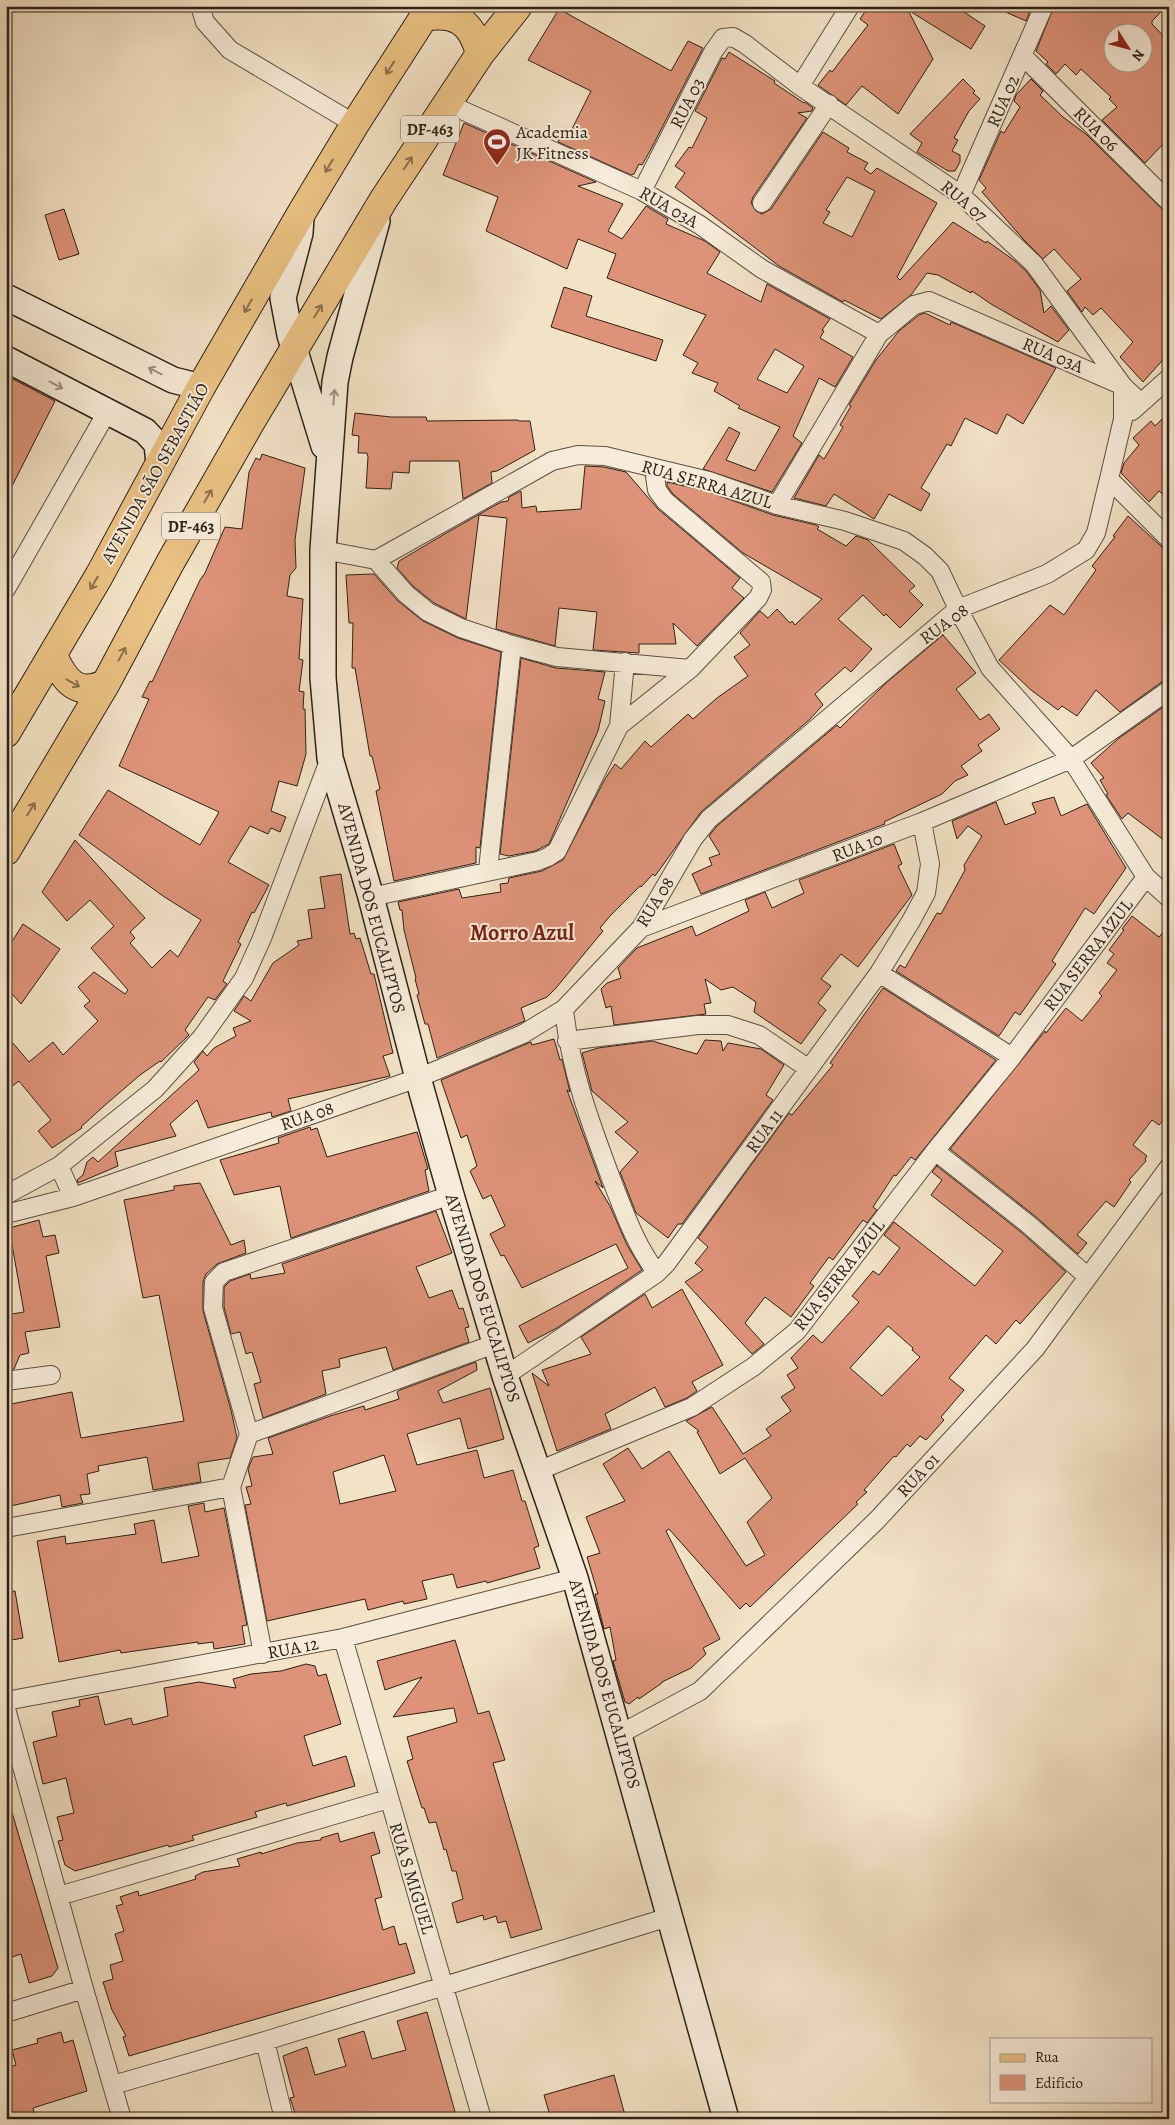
<svg xmlns="http://www.w3.org/2000/svg" width="1175" height="2125" viewBox="0 0 1175 2125" font-family="Alegreya,serif">
	<style>
		.building { fill: #de9378; stroke: #2d2118; fill-rule: evenodd }
		.lines { fill: none; stroke-linecap: round; stroke-linejoin: round }
		.street-casing { stroke: #5e5144; stroke-width: 20 }
		.secondary-casing { stroke: #2d2118; stroke-width: 28 }
		.primary-casing { stroke: #2d2118; stroke-width: 30 }
		.street { stroke: #f7ecda; stroke-width: 18 }
		.secondary { stroke: #f7ecda; stroke-width: 25 }
		.primary { stroke: #eac183; stroke-width: 28 }
		.oneway { stroke: #8c714e }
		.oneway2 { stroke: #9c9183 }
		.labels { text-anchor: middle; stroke-width: 4; stroke-linejoin: round; paint-order: stroke }
		.shield { fill: #f7ecda; stroke: #6a5e52; stroke-width: 1 }
		.shield-label { font-size: 16px; font-weight: bold; fill: #2d2118 }
		.street-label { font-size: 18px; fill: #2d2118; stroke: #f7ecda }
		.poi-label { font-size: 18px; fill: #2d2118; stroke: #f7ecda; text-anchor: start }
		.district-label { font-size: 22px; font-weight: bold; fill: #7a1f14; stroke: #f7ecda }
	</style>
	<rect width="100%" height="100%" fill="#f3e2c6"/>
	<filter id="stains"><feTurbulence type="fractalNoise" baseFrequency=".004" numOctaves="4"/><feColorMatrix values="0 0 0 0 .2 0 0 0 0 .09 0 0 0 0 .02 0 0 0 .5 -.17"/></filter>
	<radialGradient id="worn" r=".72"><stop offset=".6" stop-color="#630" stop-opacity="0"/><stop offset="1" stop-color="#630" stop-opacity=".3"/></radialGradient>
	<path class="building" d="M869,6h86l30,20 -14,23 -63,-39 25,49 -35,55 -36,-28 -16,19 -28,-20 12,-15 2,2 36,-47 -8,-6z
		M992,6h40l-6,15z
		M1054,6h113l-15,15v3l17,18v96l-24,25 -43,-43 15,-13 -8,-8 2,-2 -30,-28 -5,6 -11,-11 -9,10 -10,-10 2,-2 -12,-11zM1112,32h30v30h-30z
		M559,9l112,62 17,-30 15,7 -52,101 -9,16 -3,-1 -5,10 -3,1 -73,-33 7,-14 6,3 20,-40 -63,-31z
		M729,52l46,29 -1,2 30,20 1,-1 8,6 -1,3 -14,2 9,5 -54,79 -2,6 5,8 6,3 9,-5 52,-77 26,16 -2,4 21,11 -4,6 7,5 6,-6 60,35 -40,74 3,3 53,-58 33,21 1,-2 28,20 11,10 14,19 4,23 7,-7 18,24 -11,12 -67,-38 -19,-13 -1,2 -33,-18 -11,-2 -16,22 -30,24 -37,-19 -1,2 -64,-36 -104,-79 10,-14 -10,-7 14,-19 3,1 15,-30 -12,-7 27,-53 3,1zM847,177l28,14 -23,46 -29,-14 7,-11 -4,-2z
		M963,79l12,12 -2,2 7,6 -11,12 -15,27 4,2 -6,11 8,4v7l-5,9h-7l-31,-19 5,-9 -12,-9z
		M1031,79l12,12 -3,4 23,22 24,18 82,81v137l-26,29 -23,-25 13,-15 -32,-34 -8,7 -8,-8 -3,5 -15,-21 14,-12 -27,-30 -11,10 -19,-19 -42,-48 4,-4 -7,-8 22,-49 3,2 16,-26 -6,-6 2,-6z
		M464,123l132,59 -18,4 45,18 -15,27 14,8 24,-33 22,13 -2,5 39,17 15,11 -13,21 54,29 6,-18 63,35 -8,11 2,1 -4,7 33,19 -18,30 -16,-9 -26,58 9,7 -30,49 -69,-23 26,-42 11,6 -14,27 29,11 25,-44 -42,-19 2,-2 -26,-15 4,-8 -26,-10 6,-10 -15,-8 23,-40 -99,-37 9,-24 -38,-15 -11,30 -81,-38 12,-34 -55,-22zM775,349l29,17 -17,27 -30,-14z
		M64,209l15,45 -20,6 -14,-45z
		M564,287l28,9 -6,20 77,24 -7,21 -105,-34z
		M925,313l25,12 1,-3 105,46 -33,56 -16,-10 -10,20 -32,-16 -14,28 -4,-2 -26,44 9,6 -9,17 -32,-17 -15,25 -40,-25 -8,12 -32,-8 25,-43 5,4 19,-32 -3,-2 11,-19 -2,-1 27,-45 23,-29 20,-16z
		M13,379l42,22 -49,97v-106z
		M1169,412v88l-10,-9 -10,11 -28,-29 3,-10 15,-18 -6,-7 18,-17 4,5z
		M355,413l36,4h35l1,4 91,-1 1,1h11l5,29 -38,21 -6,1 1,11 -29,16 -4,-38h-49l-1,12 -16,-1 -2,17 -25,-1 2,-31 -1,-4h-9l1,-17 -7,-1z
		M262,454l43,14 -10,72 1,28 -6,7 -3,21 16,3 -4,60 4,1 -4,31 5,1 -1,17h2l1,45 -9,32 -18,-5 -8,30 15,6 -6,15 -9,-4 -3,6 -18,-8 -22,36 41,23 -15,28 -2,-1 -14,30 3,2 -18,37 4,3 -12,16 -7,-3 -23,33 4,5 -28,27 -1,-1 -20,14 -36,31 -23,21 1,1 -30,20 -14,-17 13,-11 -32,-39 -13,10v-56l23,27 24,-20 10,13 35,-34 -14,-15 6,-5 -12,-14 16,-15 31,22 3,-4 -37,-42 23,-22 -24,-26 -23,21 -25,-29 33,-52 70,78 -15,14 5,6 -5,5 22,25 18,-18 8,7 23,-37 -38,-24 -84,-61 29,-45 92,55 19,-33 -100,-46 30,-67 -7,-2 8,-16 2,1 48,-102 5,-7 20,-46 17,2 7,-57 7,-14 4,2z
		M585,466l19,1 22,5 32,37 82,69 -8,10 12,10 -47,48 -24,-23 3,21h-37v9l-46,-3 4,-38 -38,-4 -4,38 -59,-17 11,-111 -28,-3 -13,104 -32,-16 -21,-17 -16,-18 2,-7 49,-29 53,-30 7,-1 1,-4 12,-6 1,17 14,-2 1,6 44,-3z
		M667,482l39,9 67,24 43,10 3,2 -2,2 29,17 10,-10 12,4 47,46 -6,5 14,14 -23,23 -14,-14 -2,2 -21,-21 -25,24 34,30 -21,23 -6,-5 -30,27 8,11 -14,15 -108,92 -46,64 -2,-2 -12,13 -1,-1 -30,30 -10,12 3,3 -47,57 -9,9 -26,11 4,13 -88,37 -9,-34h-3l-8,-29 2,-1 -4,-15 1,-1 -12,-48 -2,-20h-2l-2,-8 61,-13 3,9 39,-6 -1,-8 8,-1 1,-5 33,-7 21,-11 42,-81 10,-15 6,5 24,-28 6,6 37,-33 5,5 24,-21 31,-22 -14,-19 16,-12 -10,-12 20,-22 8,7 9,-9 13,14 2,-2 3,4 27,-26 -79,-46 -70,-59 -6,-8z
		M1128,516l34,31 7,11v121l-6,2 -43,31 -24,-22 -19,26 -15,-10 -4,4 -27,-20 -32,-30 51,-55 14,10 32,-45 -4,-4 23,-29 -2,-1z
		M374,574l24,27 25,20 35,17 43,14 -21,196 -4,-1v16l-82,18 -18,-90 4,-2 -8,-33h-2l-15,-88h-3l1,-45h-4l-3,-48z
		M943,635l33,38 -20,16 24,31 9,-6 11,15 -22,16 4,6 -21,15 7,9 -13,6 -13,13 -58,28 1,2 -184,70 -9,-20 20,-9 -3,-7 11,-4 -11,-18 8,-10 120,-101 3,3 46,-45z
		M521,658l35,10 49,4 -7,27 7,2 -7,30 -49,113 -14,7 -26,5 -9,-2z
		M1169,703v141l-41,-31 -6,6 -16,-24 2,-1 -8,-14 4,-2 -13,-15 28,-25z
		M1054,797l7,19 26,-12 39,64 -32,46 -9,-6 -33,53 4,3 -36,51 -5,-3 -16,24 -103,-65 4,-6 5,3 32,-55 4,1 24,-44 -1,-5 18,-29 -14,-10 -11,13 -5,-18 44,-19 9,23 31,-12 -4,-10z
		M894,844l8,20 -4,2 14,29 -54,72 -17,-13 -20,25 10,7 -13,17 8,7 -25,34 -47,-32 2,-10 -23,-15 -12,3 -16,-11 6,24 -7,1 2,10 -92,11 -3,-19 -5,2 -5,-19 6,-6 14,-5 -3,-10 19,-20 55,-22 4,10 53,-25 -4,-11 20,-8 7,16 32,-15 -5,-13z
		M341,874l9,60 4,-1 2,6 4,-1 11,36h3l19,79 -10,3 7,20 -102,23 3,12 -19,6 -1,-5 -63,16 -11,-28 -27,24 6,12 -61,16 3,14 -40,17 -1,-3 6,-5 4,-13 6,-5 5,5 101,-92 -5,-8 9,-11 4,5 7,-8 22,-12 -3,-8 18,-7 -17,-10 10,-15 7,5 22,-38 26,-18 -2,-4 15,-3 -4,-28 17,-2 -5,-31z
		M1132,916l27,21 10,-12v189l-10,11 -7,-5 -19,25 14,11 -2,3 1,2 -17,19 2,2 -17,25 -8,-6 -29,34 10,8 -9,11 -43,-38 -85,-67 95,-118 1,2 20,-25 16,13 20,-25 -3,-3 18,-23 -10,-7 7,-9 -5,-4 15,-20 -2,-1z
		M23,924l37,25 -39,55 -15,-17v-36z
		M883,988l113,72 -81,100 -4,-3 -15,19 -2,-1 -21,32 4,3 -10,13 -4,-3 -30,40 -4,-3 -19,26 4,3 -23,31 -26,-20 -20,26 19,21 -12,10 -67,-72 18,-12 -8,-7 13,-16 -10,-9 91,-125 3,2 41,-50 -3,-2z
		M554,1039l6,21 2,-1 8,33 -3,-2 36,98 -8,-7 15,25 17,39 15,25 -85,58 -29,15 -9,-17 109,-58 -12,-24 -94,44 -18,-33 -3,1 -11,-22 15,-8 -14,-31 -8,4 -13,-28 7,-5 -10,-31 -6,3 -20,-58 90,-38 1,3z
		M705,1040l16,1 2,10 5,-8 33,6 23,16 -18,30 7,5 -91,124h-4l-10,14 -32,-25 -16,-41 18,-20 -23,-20 13,-10 -36,-31 -10,-38 16,-5 54,-7 45,13z
		M310,1127l1,3 6,-2 10,29 90,-25 11,37 -3,1 4,21 -138,47 -11,-52 -46,9 -14,-35 59,-17 -1,-5z
		M937,1166l84,66 45,40 -46,52 -4,-4 -20,24 -10,-9 -37,43 15,12 -23,27 3,3 -18,20 -6,-4 -10,11 -3,-3 -11,13 -2,-1 -30,34 3,2 -11,10 2,2 -108,103 -4,-4 -6,6 -71,-80 -3,2 54,108 -17,9 3,6 -15,14 -29,14v1l-23,16 -1,-2 -9,7 -4,-2 -12,-41 3,-1 -6,-33 -6,2 -9,-35h3l-11,-37 13,-4 -14,-36 39,-16 -22,-37 25,-16 14,21 27,-18 77,115 19,-11 -18,-33 25,-24 -27,-40 -25,16 -23,-42 2,-1 -13,-10 26,-14 31,47 28,-18 -5,-7 25,-18 -10,-14 14,-9 -8,-13 11,-7 -7,-10 22,-23 9,8 37,-41 -7,-6 21,-25 6,4 21,-27 -16,-13 10,-13 81,64 28,-35 -72,-56 11,-15 -10,-8zM888,1326l25,22 -1,2 8,7 -38,39 -32,-28z
		M200,1183l31,62 13,-5 2,13 -29,11 -11,10 -3,8v29l28,99 6,28 -7,20 -32,5 3,19 -48,8 -6,-33 -49,9 1,5 -12,3 3,20 -10,1 3,8 -21,4 -2,-12 -54,12v-102l66,-13 9,46 103,-17 -25,-126 -16,3 -19,-98 50,-10v-4z
		M436,1211l16,42 -36,14 13,31 23,-8 7,19 4,-1 6,19 -4,1 4,14 -76,28 -7,-23 -47,12 1,8 -18,4 4,23 -63,24 -9,-34 7,-2 -9,-30 -6,2 -6,-22 -9,2 -7,-27v-20l6,-6 20,-7 1,5 34,-6 -3,-9z
		M39,1220l4,17 12,-2 4,18 -13,3 14,71 -35,5 4,21 -9,2 -6,14 -8,1v-55l18,-3 -15,-84z
		M682,1289l41,76 -31,17 5,9 -10,7 -22,9 -10,-20 -50,27 6,15 -54,22 -25,-78 17,13 -7,-16 49,-16 -10,-17 64,-43 7,14z
		M476,1362l1,8 -39,21 5,12 47,-15 14,51 -36,10 -8,-31 -53,16 10,31 60,-15 7,28 29,-8 9,31h3l14,45 -5,2 6,20 -53,15 -1,-2 -29,7 -4,-14 -31,7 5,18 -23,5 -1,-3 -35,9 -3,-11 -98,22 -22,-116 6,-1 -5,-17 6,-1 -4,-17 5,-12 20,-3 -5,-16 62,-22 34,-10 1,4 34,-11 -2,-7 3,-2zM384,1455l12,36 -56,13 -7,-32z
		M204,1503l1,9 19,-4 23,117 -5,1 3,18 -31,5 -1,-7 -15,2v-2l-77,11 -1,-3 -61,12 -22,-121 28,-5 1,8 70,-10 -2,-10 20,-4 8,43 37,-7 -11,-50z
		M15,1591l8,47 -17,3v-49z
		M455,1640l23,74 11,-3 16,49 -12,3 49,166 -31,9 -5,-17 -8,2 -2,-7 -12,4 -1,-5 -26,8 -5,-20 11,-4 -7,-28h-4l-6,-22 -2,1 -8,-28 -7,1 -5,-15h-2l-15,-47 6,-2 -6,-22 50,-15 -3,-14 -61,9 29,-40 -37,13 -8,-29z
		M306,1664l9,2 3,10 8,-2 15,50 -37,12 9,30 33,-10 9,30 -68,20 -1,-3 -31,9 2,5 -65,19 2,4 -25,7 -1,-2 -93,26 -10,-6 -7,-24 5,-1 -6,-23 17,-4 -8,-35 -23,6 -10,-42 24,-6 -5,-24 28,-6 -1,-6 19,-4 7,29 26,-7 2,7 35,-9 -4,-28 35,-6 37,6 -3,-9 18,-5 30,-3z
		M11,1809l47,159 -6,8 -23,7 -8,-29 -15,5v-149z
		M374,1832l6,21 -9,3 11,41 -7,2 8,31 11,-4 5,19 7,-2 9,30 -286,83 -6,-19 3,-1 -14,-26 -9,-28 10,-3 -3,-14 13,-4 -8,-27 9,-3 -8,-25 7,-2 -3,-7 18,-6 1,5 57,-17 -1,-3 8,-4 37,-6 -3,-7 24,-7v2l36,-11 24,-3v-2l17,-5 2,9z
		M427,2012l30,107h-160l-7,-21 4,-1 -11,-41 24,-9 8,28 31,-9 -8,-27 26,-8 8,28 34,-9 -9,-29z
		M61,2032l3,11 9,-3 14,51 -54,17 3,11h-30v-51l10,-3 -4,-15 26,-7 -1,-4z
		M614,2075l12,44h-75l-7,-24z"/>
	<g class="lines">
		<g class="street-casing">
			<path id="street" d="M200,6l5,16 25,28 125,74
				M1023,56l146,146
				M800,86l50,-80
				M446,103l196,88 58,34 62,44 117,65
				M642,191l71,-139 10,-14 10,-1 12,7 55,42 161,109 73,69 89,122 18,17
				M961,195l83,-189
				M762,203l67,-99
				M1132,411l37,-33
				M1109,479l60,60
				M777,505l102,-171 35,-29 15,-4 192,84
				M323,550l53,10 176,-99 26,-6 27,1 104,25 68,24 68,16 59,20 21,15 15,15 18,38 32,59 81,91 75,118 23,21
				M376,560l30,34 22,18 33,16 51,17 45,12 133,12
				M6,589l101,-177
				M619,726l6,-64
				M488,870l24,-225
				M371,897l167,-36 10,-4 9,-6 62,-125 71,-57 68,-71 4,-8 -1,-8 -96,-81 -8,-11 -3,-21
				M641,928l281,-106 149,-63 98,-69
				M879,973l133,84
				M564,1009c6,60 27,116 48,172 13,33 24,65 45,92
				M567,1041l131,-16h30l31,10 50,34
				M935,1151l93,73 60,53
				M59,1166l14,31
				M6,1195l53,-29 96,-77 47,-52 42,-59 18,-40 68,-180
				M6,1214l67,-17 345,-119 105,-44 41,-25 77,-81 52,-89 16,-20 249,-210 89,-35 39,-24 10,-17 13,-54 14,-60v-33
				M505,1376l152,-103 9,-9 213,-291 32,-52 15,-28 4,-29 -8,-42
				M6,1381l45,-6
				M249,1434l248,-91
				M538,1471l154,-64 61,-40 44,-36 138,-180 77,-94 134,-180
				M6,1528l225,-41
				M343,1638l139,481
				M263,1654l-32,-167 18,-53 -36,-126 1,-26 10,-10 227,-77
				M6,1701l337,-63 232,-60
				M6,1709l78,280 38,130
				M620,1734l80,-43 177,-171 158,-171 134,-182
				M59,1896l329,-97
				M6,2013l78,-24
				M265,2041l19,78
				M113,2085l152,-44 404,-124"/>
		</g>
		<g class="secondary-casing">
			<path id="secondary" d="M301,217l-1,16 -17,65 7,37 34,111
				M377,221l-37,136 -5,25 -12,168v128l7,80 41,139 47,181 33,117 54,181 70,202 151,541
				M6,297l167,83 28,7
				M6,359l139,72 12,13 2,20"/>
		</g>
		<g class="primary-casing">
			<path id="primary" d="M423,17c33,-6 49,5 57,37
				M53,655c11,26 25,43 53,28
				M6,733l93,-157 102,-189 101,-175 53,-88 76,-118
				M6,851l100,-168 64,-120 80,-140 134,-224 96,-145 38,-48"/>
		</g>
		<use href="#street" class="street"/>
		<use href="#secondary" class="secondary"/>
		<use href="#primary" class="primary"/>
	</g>
	<defs><path id="oneway-shaft" d="M-6 0H5M1.5-3L5.5 0L1.5 3" fill="none" stroke-width="1.6" stroke-linecap="round" stroke-linejoin="round" transform="scale(1.25)"/></defs>
	<g class="oneway">
		<use href="#oneway-shaft" transform="translate(390 68) rotate(122)"/>
		<use href="#oneway-shaft" transform="translate(408 163) rotate(-57)"/>
		<use href="#oneway-shaft" transform="translate(329 166) rotate(121)"/>
		<use href="#oneway-shaft" transform="translate(248 306) rotate(119)"/>
		<use href="#oneway-shaft" transform="translate(318 311) rotate(-59)"/>
		<use href="#oneway-shaft" transform="translate(208 496) rotate(-60)"/>
		<use href="#oneway-shaft" transform="translate(94 583) rotate(120)"/>
		<use href="#oneway-shaft" transform="translate(122 654) rotate(-62)"/>
		<use href="#oneway-shaft" transform="translate(73 683) rotate(29)"/>
		<use href="#oneway-shaft" transform="translate(31 809) rotate(-59)"/>
	</g>
	<g class="oneway2">
		<use href="#oneway-shaft" transform="translate(155 371) rotate(-153)"/>
		<use href="#oneway-shaft" transform="translate(56 385) rotate(28)"/>
		<use href="#oneway-shaft" transform="translate(334 397) rotate(-85)"/>
	</g>
	<defs>
		<g id="stadium-pin" transform="scale(1.4375)"><path d="M0 17L-7.5 6A9.5 9.5 0 1 1 7.5 6Z" fill="#8f2418" stroke="#f7ecda"/><path d="M0-5a6.5 5 0 1 0 0 10a6.5 5 0 1 0 0-10ZM-3.5-1.8h7v3.6h-7Z" fill="#fff"/></g>
	</defs>
	<g fill-rule="evenodd">
		<use href="#stadium-pin" x="497" y="142"/>
	</g>
	<g class="labels">
		<g class="shield">
			<rect x="401" y="115.5" width="58" height="27" rx="4"/>
			<rect x="162" y="512.5" width="58" height="27" rx="4"/>
		</g>
		<g class="shield-label">
			<text x="430" y="135">DF-463</text>
			<text x="191" y="532">DF-463</text>
		</g>
		<g class="street-label">
			<text transform="translate(1003 101) rotate(-66)" y="6">RUA 02</text>
			<text transform="translate(687 103) rotate(-63)" y="6">RUA 03</text>
			<text transform="translate(1096 129) rotate(45)" y="6">RUA 06</text>
			<text transform="translate(964 201) rotate(40)" y="6">RUA 07</text>
			<text transform="translate(669 207) rotate(30)" y="6">RUA 03A</text>
			<text transform="translate(1053 355) rotate(23)" y="6">RUA 03A</text>
			<text transform="translate(155 473) rotate(-61)" y="6">AVENIDA SÃO SEBASTIÃO</text>
			<text transform="translate(707 484) rotate(16)" y="6">RUA SERRA AZUL</text>
			<text transform="translate(944 624) rotate(-36)" y="6">RUA 08</text>
			<text transform="translate(857 847) rotate(-21)" y="6">RUA 10</text>
			<text transform="translate(655 902) rotate(-58)" y="6">RUA 08</text>
			<text transform="translate(372 908) rotate(75)" y="6">AVENIDA DOS EUCALIPTOS</text>
			<text transform="translate(1088 955) rotate(-53)" y="6">RUA SERRA AZUL</text>
			<text transform="translate(307 1116) rotate(-19)" y="6">RUA 08</text>
			<text transform="translate(764 1131) rotate(-54)" y="6">RUA 11</text>
			<text transform="translate(839 1275) rotate(-52)" y="6">RUA SERRA AZUL</text>
			<text transform="translate(483 1298) rotate(73)" y="6">AVENIDA DOS EUCALIPTOS</text>
			<text transform="translate(918 1475) rotate(-47)" y="6">RUA 01</text>
			<text transform="translate(293 1648) rotate(-11)" y="6">RUA 12</text>
			<text transform="translate(605 1684) rotate(74)" y="6">AVENIDA DOS EUCALIPTOS</text>
			<text transform="translate(412 1878) rotate(73)" y="6">RUA S MIGUEL</text>
		</g>
		<g class="poi-label">
			<text x="516" y="138">Academia<tspan x="516" dy="21">JK Fitness</tspan></text>
		</g>
		<g class="district-label">
			<text x="522" y="940">Morro Azul</text>
		</g>
	</g>
	<rect width="1175" height="2125" fill="none" stroke="#f3e2c6" stroke-width="25"/>
	<rect x="8" y="8" width="1160" height="2110" fill="none" stroke="#2d2118" stroke-width="2.5"/>
	<rect x="12" y="12" width="1150" height="2100" fill="none" stroke="#2d2118"/>
	<rect x="990" y="2038" width="162" height="65" fill="#f7ecda" stroke="#a69b8c"/>
	<rect x="1000" y="2054" width="25" height="8" fill="#eac183" stroke="#a69b8c"/>
	<text x="1035" y="2062" font-size="15" fill="#2d2118">Rua</text>
	<rect x="1000" y="2075" width="25" height="15" fill="#de9378" stroke="#a69b8c"/>
	<text x="1035" y="2088" font-size="15" fill="#2d2118">Edifício</text>
	<g transform="translate(1128 48) rotate(126)"><circle r="24" fill="#f7ecda" stroke="#a69b8c"/>
	<path d="M0-4L9 19L0 12L-9 19Z" fill="#8f2418"/>
	<text y="-8" font-size="14" font-weight="bold" text-anchor="middle" fill="#2d2118">N</text>
	</g>
	<rect width="100%" height="100%" filter="url(#stains)"/>
	<rect width="100%" height="100%" fill="url(#worn)"/>
</svg>
